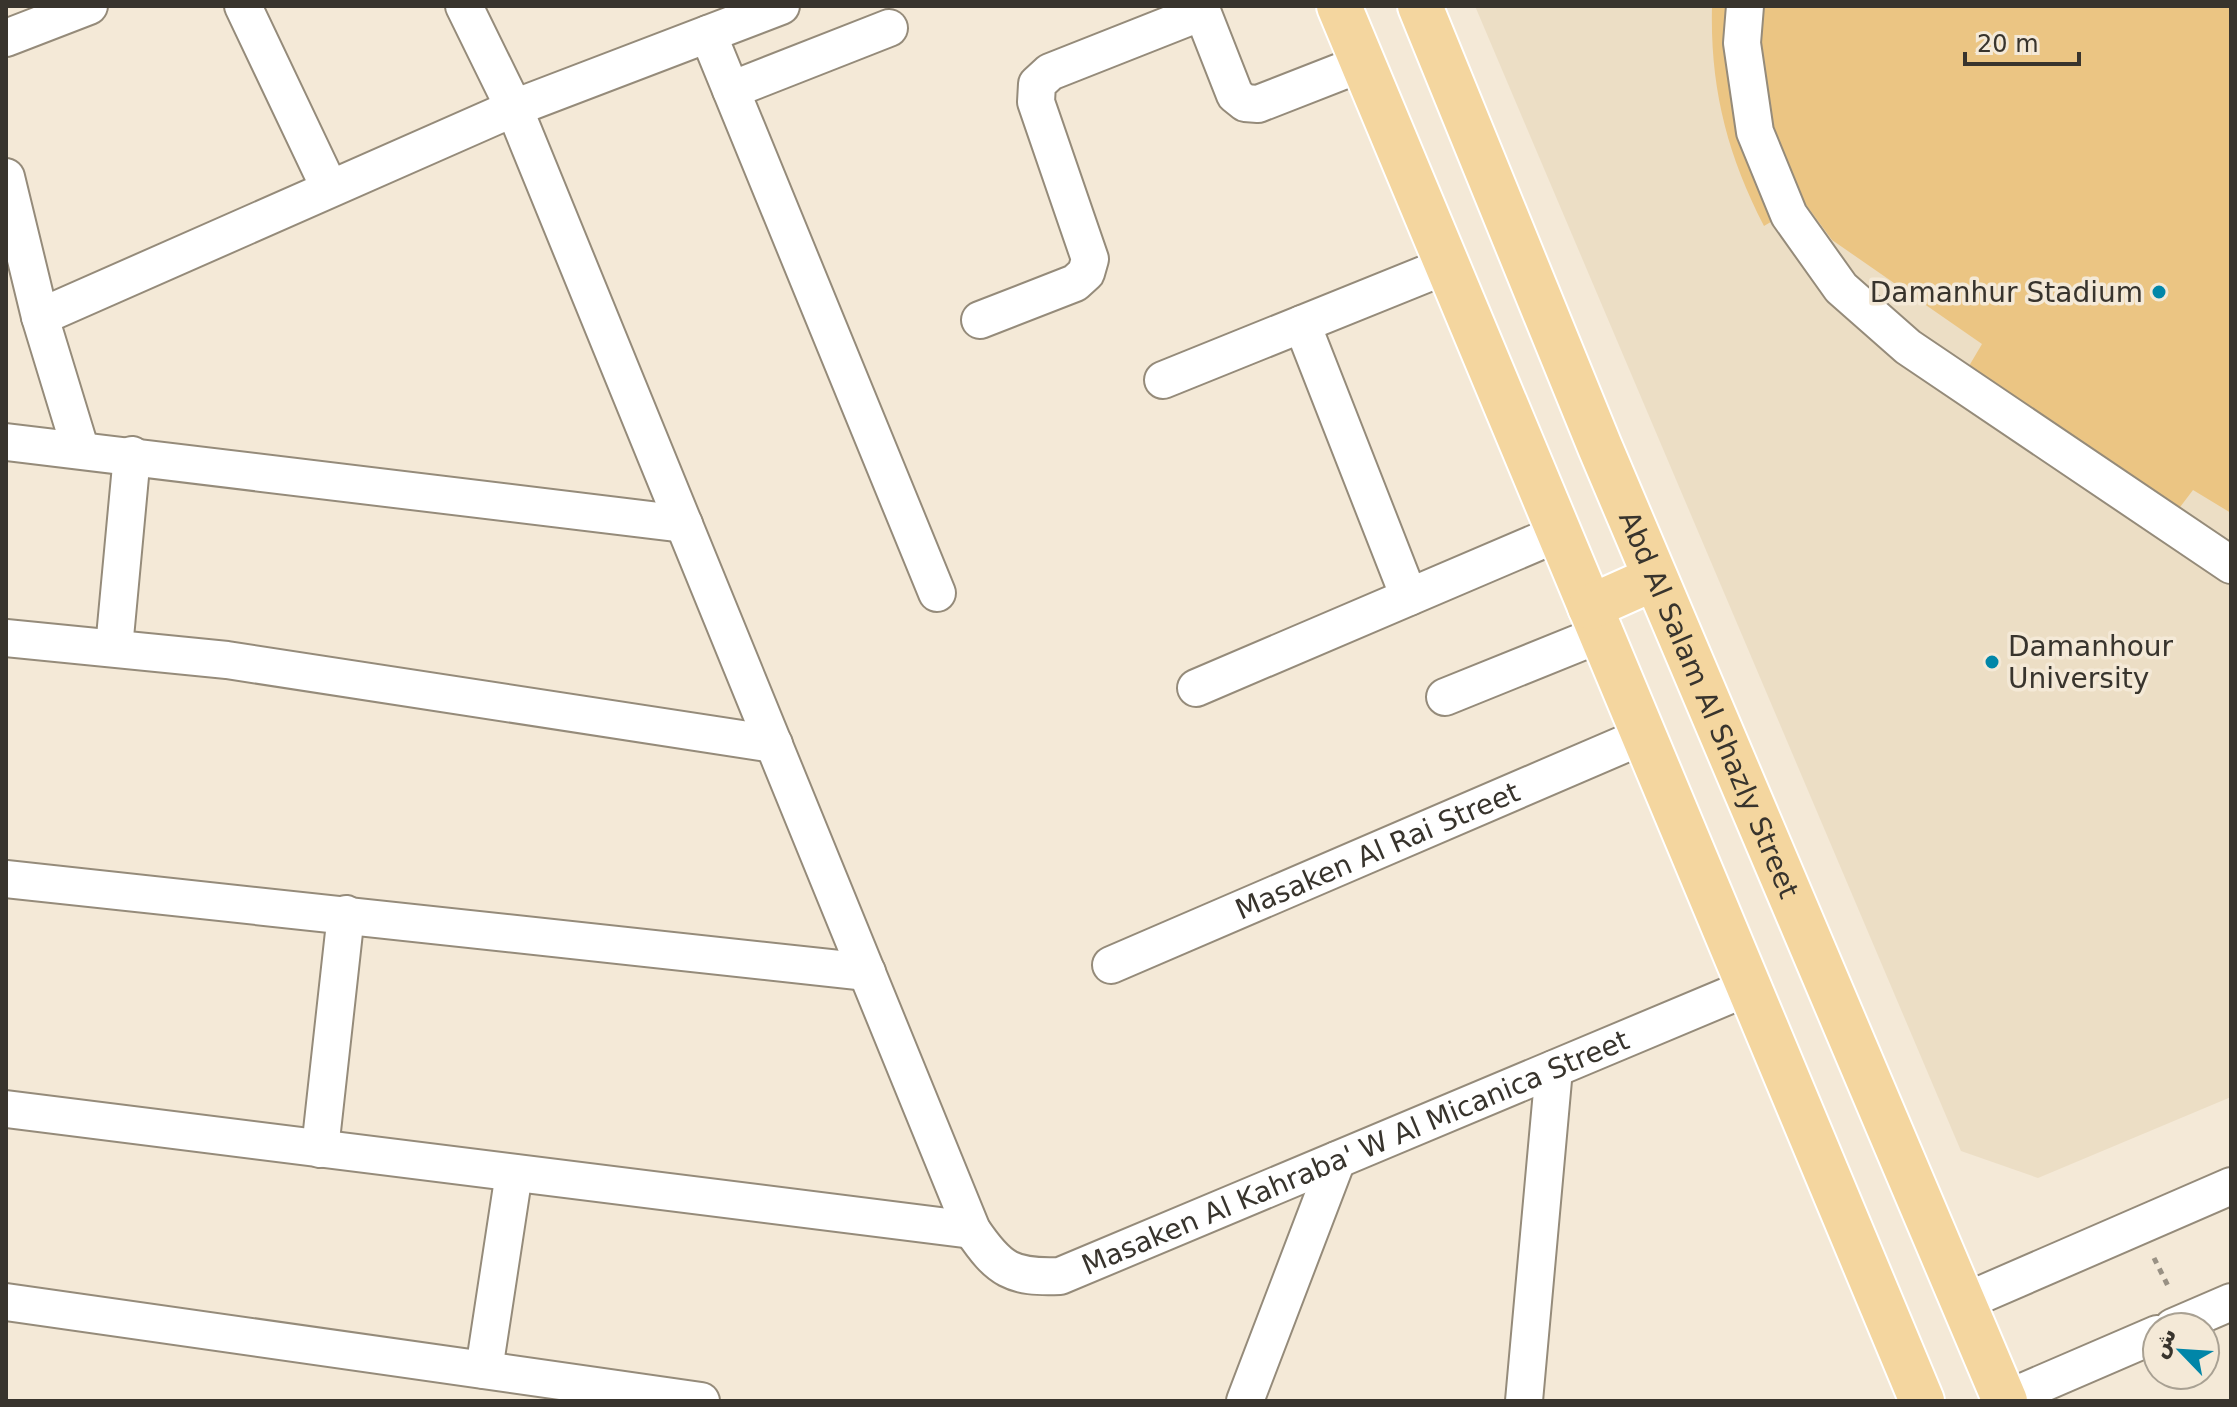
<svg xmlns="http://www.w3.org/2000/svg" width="2237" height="1407" viewBox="0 0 2237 1407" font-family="'DejaVu Sans',Cairo,sans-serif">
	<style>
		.built { fill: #ecdec5 }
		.green { fill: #ebc583 }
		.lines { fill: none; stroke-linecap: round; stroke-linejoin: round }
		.minor-casing { stroke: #958b7a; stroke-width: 40 }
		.major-casing { stroke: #fff; stroke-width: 48 }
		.path { stroke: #999184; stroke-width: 5; stroke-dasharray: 6 6; stroke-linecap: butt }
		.minor { stroke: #fff; stroke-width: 36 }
		.major { stroke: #f4d69f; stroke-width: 44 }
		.poi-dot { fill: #0186a8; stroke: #f4e9d7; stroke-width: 3 }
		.labels { text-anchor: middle; stroke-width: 7; stroke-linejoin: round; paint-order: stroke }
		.poi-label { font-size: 28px; fill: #38342d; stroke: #f4e9d7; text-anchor: end }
		.street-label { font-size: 28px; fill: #38342d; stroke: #f4e9d7 }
	</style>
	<rect width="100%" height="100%" fill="#f4e9d7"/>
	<path class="built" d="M1475,6h756v1091l-193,81 -77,-27z"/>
	<path class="green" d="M1712,6h519v507l-38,-23 -28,37 -209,-139 26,-44 -150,-104 -28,-38 -40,24c-37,-72 -54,-138 -52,-220z"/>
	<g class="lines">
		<g class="minor-casing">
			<g id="minor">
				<path d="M243,6l86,181"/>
				<path id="s1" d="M464,6l50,102 458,1122c27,40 40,48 88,46l689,-289"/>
				<path d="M1200,6l35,89 10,8 13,1 105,-41"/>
				<path d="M1745,6l-3,37 13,89 34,83 52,73 67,59 323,218"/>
				<path d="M708,34l229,559"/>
				<path d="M6,38l83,-32"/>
				<path d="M731,90l158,-62"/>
				<path d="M6,177l34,140 40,131"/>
				<path d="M40,317l474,-209 267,-102"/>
				<path d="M980,320l95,-37 11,-10 4,-14 -54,-157 1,-18 13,-12 152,-60"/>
				<path d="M1302,324l107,273"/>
				<path d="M1163,380l285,-115"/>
				<path d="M6,442l678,82"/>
				<path d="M6,638l221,22 547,84"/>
				<path d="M114,648l18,-193"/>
				<path d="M1196,688l363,-155"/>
				<path d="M1445,697l156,-63"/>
				<path d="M6,879l861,93"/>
				<path id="s2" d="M1111,965l532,-229"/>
				<path d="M6,1109l966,121"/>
				<path d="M320,1149l26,-235"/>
				<path d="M6,1302l695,99"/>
				<path d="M1964,1302l267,-116"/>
				<path d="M2173,1327l58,-25"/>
				<path d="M484,1370l30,-197"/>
				<path d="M2004,1400l153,-66"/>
				<path d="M1245,1401l92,-241"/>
				<path d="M1524,1401l30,-332"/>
			</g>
		</g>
		<g class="major-casing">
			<g id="major">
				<path d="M1339,6l583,1395"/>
				<path id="s3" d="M1420,6l180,441 405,954"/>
				<path d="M1590,607l65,-29"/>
			</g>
		</g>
		<path class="path" d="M2154,1258l15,30"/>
		<use href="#minor" class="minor"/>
		<use href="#major" class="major"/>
	</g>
	<g class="poi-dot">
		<circle cx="2159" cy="292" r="8"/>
		<circle cx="1992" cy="662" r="8"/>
	</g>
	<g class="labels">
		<g class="poi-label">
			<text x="2143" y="302">Damanhur Stadium</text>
			<text x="2008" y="656" text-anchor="start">Damanhour<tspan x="2008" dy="32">University</tspan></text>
		</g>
		<g class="street-label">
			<text dy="10" stroke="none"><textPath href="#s3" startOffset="756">Abd Al Salam Al Shazly Street</textPath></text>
			<text dy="10" stroke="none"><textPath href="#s2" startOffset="290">Masaken Al Rai Street</textPath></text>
			<text dy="10" stroke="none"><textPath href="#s1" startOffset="1752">Masaken Al Kahraba' W Al Micanica Street</textPath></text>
		</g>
	</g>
	<rect width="2237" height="1407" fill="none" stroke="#38342d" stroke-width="16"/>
	<g transform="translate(2181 1351) rotate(295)"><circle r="38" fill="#f4e9d7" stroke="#a9a193" stroke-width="2"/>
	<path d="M0-6L14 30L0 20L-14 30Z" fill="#0186a8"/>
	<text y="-12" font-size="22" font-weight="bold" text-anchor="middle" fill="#38342d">ش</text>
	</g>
	<path d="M1965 52v12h114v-12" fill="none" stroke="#38342d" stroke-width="4"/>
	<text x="1977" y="52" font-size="24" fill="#38342d" stroke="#f4e9d7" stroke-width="6" paint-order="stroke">20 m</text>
</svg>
